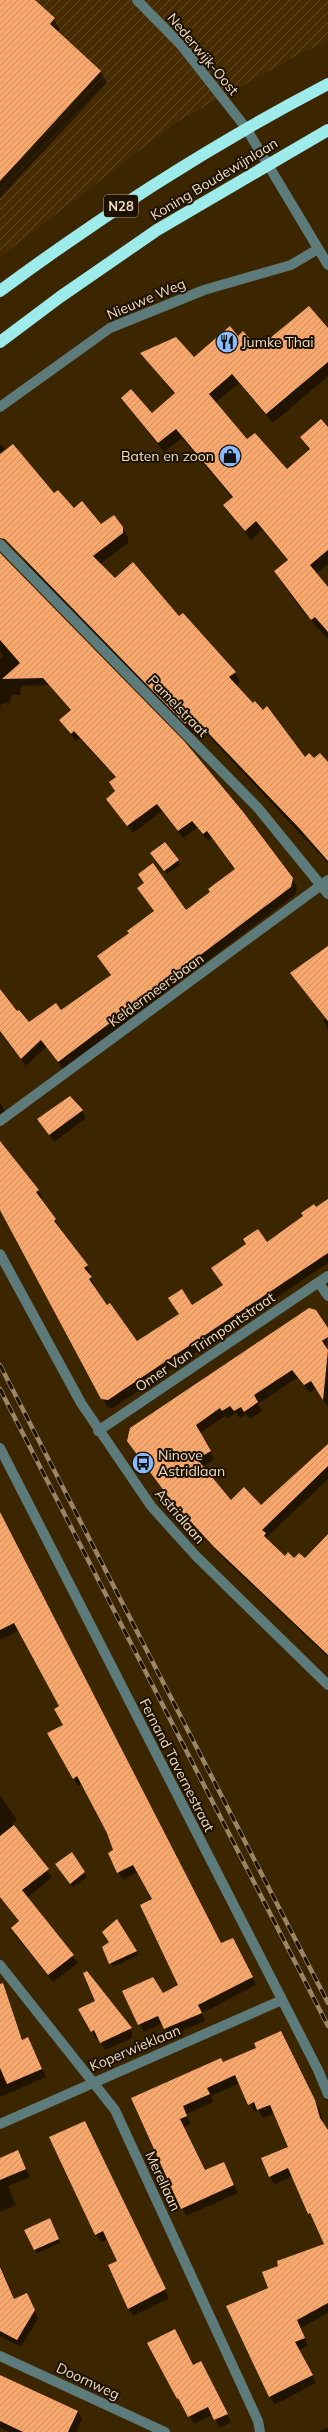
<svg xmlns="http://www.w3.org/2000/svg" width="328" height="2432" viewBox="0 0 328 2432" font-family="Mulish,sans-serif">
	<style>
		.industrial { fill: url(#industrial-furrows) }
		.shadow { fill: #0007 }
		.building { fill: url(#building-hatch) }
		.lines { fill: none; stroke-linecap: round; stroke-linejoin: round }
		.minor { stroke: #5d7b7b; stroke-width: 10 }
		.highway { stroke: #9debeb; stroke-width: 12 }
		.rail-casing { stroke: #9a8567; stroke-width: 4.5 }
		.rail { stroke: #1d1101; stroke-width: 3; stroke-dasharray: 9; stroke-linecap: butt }
		.labels { text-anchor: middle; stroke-width: 4; stroke-linejoin: round; paint-order: stroke }
		.shield { fill: #1d1101; stroke: #b09f8a; stroke-width: 1 }
		.shield-label { font-size: 13px; font-weight: bold; fill: #efdcc4 }
		.street-label { font-size: 14px; fill: #efdcc4; stroke: #1d1101 }
		.poi-label { font-size: 14px; fill: #efdcc4; stroke: #1d1101; text-anchor: start }
	</style>
	<defs>
		<pattern id="industrial-furrows" width="10" height="10" patternUnits="userSpaceOnUse"><rect width="10" height="10" fill="#462c00"/><path d="M-1 1l2-2M0 10L10 0M9 11l2-2" fill="none" stroke="#614a24"/></pattern>
		<pattern id="building-hatch" width="6" height="6" patternUnits="userSpaceOnUse"><rect width="6" height="6" fill="#f8a76d"/><path d="M-1 1l2-2M0 6l6-6M5 7l2-2" fill="none" stroke="#cc8e60"/></pattern>
	</defs>
	<rect width="100%" height="100%" fill="#3c2600"/>
	<path class="industrial" d="M0,0h328v41l-25,11 -126,70 -177,135z"/>
	<path class="shadow" d="M0,0h23l31,19 6,11 -2,2 43,40 6,11 -107,115z
		M328,330v46l-55,47 -34,-40 -24,20 32,38 40,29 23,-19 -9,-13 27,-13v139l-12,10 12,14v51l-25,-27 -22,-31 -6,-9 13,-11 -26,-31 -11,10 -26,-34 8,-7 -51,-61 -18,14 -42,-54 30,16 23,-19 -33,-42 52,6 43,-22 21,13z
		M0,444l74,66 27,15 21,2 6,10v6l-28,21 15,15 64,39 56,55 5,9 -4,4 69,72 23,6v99l-129,-137 -8,7 -161,-164 -30,-46z
		M0,560l292,319 5,8 -2,8 -232,174 -17,-22 -20,19 -26,-33v-42l17,22 12,10 32,-11 50,-37 -12,-18 31,-23 24,-22 -16,-24 48,24 25,-19 24,-23 -23,-32 -4,3 -11,-13 -14,10 -21,-27 -29,22 -26,-34 9,-7v-14l-37,-40 -3,3 -11,-13 -4,-8 10,-9 -22,-26 -28,1 -1,9h-9l-1,8 -9,1 -1,8v-53l3,-3 -3,-4z
		M154,857l24,4 2,4 -13,9z
		M328,947v82l-5,-9 3,-2 -30,-38z
		M0,1103l5,8 -5,4z
		M82,1111l4,7 -32,24 -15,-22z
		M0,1153l38,38 5,7 -3,2 15,20 4,8 28,38 4,8 -2,2 6,10 -1,1 43,56 87,-57 -12,-17 55,-26 61,-43v63l-215,145 -6,-1 -107,-200z
		M328,1330l-2,20 2,2v55l-12,-19 -6,5 -12,-16 -40,27 4,7 -12,8 -4,-5 -6,4 -4,-5 -8,6 -3,-3 -25,17 14,27 -12,7 29,34 30,6 67,-62v34l-61,58 2,6 16,14 20,3 23,-25v122l-103,-97 -49,-52 -43,-59z
		M0,1515l221,430 16,2 19,38 -54,28 3,8 -35,15 -7,-13 -19,9 -21,-41 40,3 17,-9 -27,-86 -15,-27 -15,8 -5,-8 -10,-39 -26,-49 -4,2 -30,-52 16,-8 -4,-19 -40,-77 -19,10 -1,-2z
		M0,1795l17,25 -5,4 40,53 -25,21 51,65 -25,19 -37,-46 -4,-8 8,-6 -20,-25z
		M72,1853l15,24 -14,10 -15,-19z
		M117,1921l21,34 -25,12 -10,-19 7,-6z
		M9,2004l14,37 8,5 15,31 -46,20v-89z
		M79,2010l48,13 5,8v7l-27,12 -6,-12 -3,1z
		M285,2041l34,68 3,8 -1,3 7,12v181l-27,15 7,18 -9,4 17,33 -42,22 -34,-70 30,-47 56,-43 -11,-24 -6,-8 -16,-37 -19,9 -12,-27 27,-10 -15,-35 -11,5 -5,-8 -4,2 -14,-29 -29,13 3,6 -28,12 5,10 -8,3 23,44 18,-8 14,30 -52,23 -54,-118z
		M89,2130l80,168 -36,18 -5,-8 -10,-46 -10,-23 -7,3 -5,-8z
		M0,2159h22l8,18 -22,9 8,19 -16,7z
		M52,2223l8,20 -23,10 -2,-4z
		M0,2265l15,35 16,2 7,16 -17,29 -21,-11z
		M149,2344l56,26 26,52 -11,6 -7,-13 -19,9z
		M0,2376l78,36 4,7 -6,13h-67l-9,-4z
		M328,2427v5h-10z"/>
	<path class="building" d="M0,0h35l20,18 -5,6 51,47 -101,110z
		M309,306l19,22v34l-62,52 -34,-40 -23,20 38,45 8,-6 32,36 23,-20 -10,-12 21,-18 7,8v123l-18,15 18,22v45l-13,-15 -4,3 -37,-49 14,-11 -32,-39 -11,10 -22,-26 10,-8 -57,-68 -18,14 -37,-45 10,-9 21,24 23,-20 -35,-40 36,-16 18,20 36,-31 8,10 5,-5 15,17z
		M13,444l41,49 4,-3 16,18 8,-7 19,23 13,-9 9,12v6l-30,23 22,22 18,-16 46,54 4,-3 53,59 -7,5 24,26 2,-2 8,9 4,-4 38,51 4,-4 5,5 6,-5 8,9v99l-29,-33 -106,-111 -8,7 -180,-185 -5,-1v-84z
		M0,553l185,189 59,71 49,65 -2,9 -233,175 -17,-22 -20,19 -21,-28v-42l17,22 2,-1 10,12 27,-19 5,7 50,-35 -14,-19 32,-23 -2,-2 27,-20 -17,-23 7,-5 -6,-9 15,-11 33,47 24,-18 -2,-3 27,-20 -28,-38 -4,3 -11,-13 -14,10 -21,-27 -30,22 -21,-27 9,-8 -6,-9 7,-5 -42,-46 -3,3 -12,-14 12,-10 -28,-32 -41,1 18,-16 -20,-23z
		M165,842l14,18 -15,11 -14,-18z
		M328,946v75l-38,-48z
		M70,1096l13,14 -34,25 -12,-16z
		M0,1141l39,49 -3,2 20,27 -2,2 34,44 -4,3 8,9 -3,2 18,26 3,-2 27,38 42,-27 -11,-16 14,-9 10,16 31,-20 -12,-17 35,-24 -3,-5 15,-10 9,13 36,-26 -2,-3 13,-9 2,3 12,-8v54l-220,147 -7,-1 -101,-189z
		M309,1308l7,2 12,18v9l-6,4 6,9 -5,50 -12,-19 -7,4 -12,-15 -38,25 4,7 -14,10 -3,-5 -7,4 -4,-5 -8,5 -2,-3 -24,17 15,26 -14,8 34,41 13,-13 17,18 67,-61v22l-66,64 4,3 -2,3 21,20 3,-4 6,6 5,-5 6,5 23,-24v121l-114,-108 -44,-48 -43,-58 3,-13z
		M0,1512l221,431 12,-5 20,39 -55,28 4,8 -38,16 -6,-13 -20,9 -16,-34 31,-14 10,16 15,-8 -38,-80 12,-6 -19,-34 -16,8 -9,-20 5,-3 -6,-17 -30,-57 -4,3 -26,-46 16,-8 -9,-16 5,-3 -45,-83 -14,7z
		M14,1825l35,44 -27,21 52,65 -26,20 -37,-47 8,-7 -19,-24v-61z
		M72,1852l13,20 -15,12 -15,-20z
		M117,1919l20,32 -28,13 -7,-17 7,-5 -7,-10z
		M87,1971l45,57 -32,15 -6,-13 -3,2 -13,-23 17,-8 -12,-28z
		M3,1983l19,57 6,-3 14,32 -35,15 -7,-16v-84z
		M281,2031l34,69 5,18 8,12v173l-31,17 8,18 -10,4 18,33 -44,22 -43,-91 42,-18 -6,-16 16,-6 -1,-5 47,-17 -14,-31 -2,1 -20,-46 -19,9 -8,-19 27,-11 -18,-42 -13,5 -3,-8 -6,3 -13,-30 -28,13 3,6 -27,12 4,10 -7,3 25,51 19,-8 10,23 -53,24 -50,-111 90,-40 2,4 33,-14 -2,-5z
		M85,2121l81,168 -38,20 -20,-44 9,-4 -14,-30 -8,4 -46,-98z
		M18,2150l8,19 -26,11v-22z
		M50,2218l9,21 -25,11 -10,-20z
		M0,2267l14,32 13,-6 8,17 -18,30 -17,-9z
		M175,2329l18,36 8,-4 27,53 -14,6 -6,-13 -20,10 -10,-19 -1,1 -30,-56z
		M0,2375l78,36 -10,21h-45l-23,-11z"/>
	<g class="lines">
		<path class="minor" d="M137,0l44,45 65,83 82,137
			M0,407l110,-79 94,-38 87,-25 27,-16
			M0,544l258,264 70,86
			M0,1121l328,-241
			M0,1254l81,149 70,103 45,50 132,129
			M319,1283l9,13
			M98,1431l230,-155
			M0,1448l318,622 10,24
			M0,1965l115,145 143,311 2,11
			M0,2124l282,-124
			M0,2356l165,76"/>
		<path class="highway" d="M0,291c104,-77 213,-147 328,-207
			M0,342l60,-45 97,-67 171,-100"/>
		<g class="rail-casing">
			<path id="rail" d="M0,1365l328,638
				M0,1389l328,637"/>
		</g>
		<use href="#rail" class="rail"/>
	</g>
	<defs>
		<g id="restaurant-disc" transform="scale(1.15)"><circle r="9.5" fill="#89bafc" stroke="#1d1101"/><path d="M-5-6h1v4h1v-4h1v4h1v-4h1v5L-1.5 .5V6h-2V.5L-5-1ZM5-6V6H3V1.5H1.5Q1.5-4 5-6Z" fill="#111"/></g>
		<g id="shop-disc" transform="scale(1.15)"><circle r="9.5" fill="#89bafc" stroke="#1d1101"/><path d="M-5-2.5h2.3a2.7 3.5 0 0 1 5.4 0H5L5.5 6h-11ZM-1.5-2.5h3a1.5 2.3 0 0 0-3 0Z" fill="#111"/></g>
		<g id="bus-disc" transform="scale(1.15)"><circle r="9.5" fill="#89bafc" stroke="#1d1101"/><path d="M-5-6H5V4H4V6H2V4H-2V6H-4V4H-5ZM-3.5-4V0h7V-4ZM-3.5 1.2v1.5H-2V1.2ZM2 1.2v1.5H3.5V1.2Z" fill="#111"/></g>
	</defs>
	<g fill-rule="evenodd">
		<use href="#restaurant-disc" x="227" y="342"/>
		<use href="#shop-disc" x="230" y="456"/>
		<use href="#bus-disc" x="143" y="1463"/>
	</g>
	<g class="labels">
		<rect class="shield" x="104" y="195" width="34" height="22" rx="3"/>
		<g class="shield-label">
			<text x="121" y="211">N28</text>
		</g>
		<g class="street-label">
			<text transform="translate(203 54) rotate(50)" y="5">Nederwijk-Oost</text>
			<text transform="translate(214 179) rotate(-31)" y="5">Koning Boudewijnlaan</text>
			<text transform="translate(146 299) rotate(-23)" y="5">Nieuwe Weg</text>
			<text transform="translate(178 706) rotate(46)" y="5">Pamelstraat</text>
			<text transform="translate(156 990) rotate(-36)" y="5">Keldermeersbaan</text>
			<text transform="translate(205 1342) rotate(-34)" y="5">Omer Van Trimpontstraat</text>
			<text transform="translate(180 1516) rotate(49)" y="5">Astridlaan</text>
			<text transform="translate(177 1765) rotate(63)" y="5">Fernand Tavernestraat</text>
			<text transform="translate(135 2048) rotate(-23)" y="5">Koperwieklaan</text>
			<text transform="translate(163 2181) rotate(65)" y="5">Merellaan</text>
			<text transform="translate(88 2381) rotate(25)" y="5">Doornweg</text>
		</g>
		<g class="poi-label">
			<text x="242" y="347">Jumke Thai</text>
			<text x="214" y="461" text-anchor="end">Baten en zoon</text>
			<text x="158" y="1460">Ninove<tspan x="158" dy="16">Astridlaan</tspan></text>
		</g>
	</g>
</svg>
